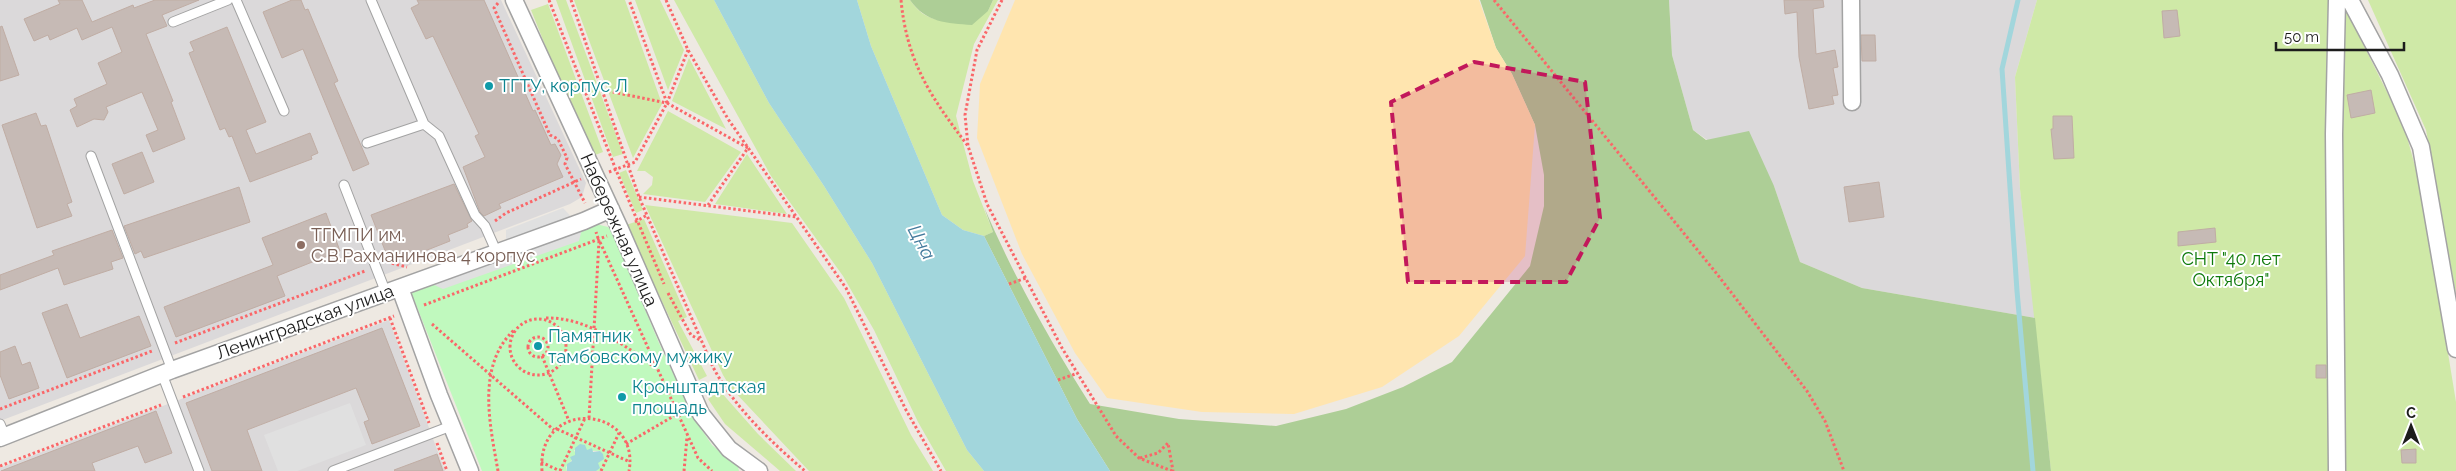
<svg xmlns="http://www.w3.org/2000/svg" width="2456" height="471" viewBox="0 0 2456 471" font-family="Raleway,sans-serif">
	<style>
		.residential { fill: #dbd9da }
		.grass { fill: #cfe9a7 }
		.forest { fill: #adce96 }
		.sand { fill: #ffe5af }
		.park { fill: #c0f9be }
		.parking { fill: #e0e0e0 }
		.water { fill: #a2d6dc }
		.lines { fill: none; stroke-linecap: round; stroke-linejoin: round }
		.stream { stroke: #a2d6dc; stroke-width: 5 }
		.building { fill: #c6bab5; stroke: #c0ada4 }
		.lane-casing { stroke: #a3a3a3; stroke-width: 11 }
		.street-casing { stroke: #a3a3a3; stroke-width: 19 }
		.path { stroke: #fa6769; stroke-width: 3; stroke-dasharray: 2.5 2.5; stroke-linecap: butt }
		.lane { stroke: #fff; stroke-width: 9 }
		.street { stroke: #fff; stroke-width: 16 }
		.marked { fill: #c2185b; fill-opacity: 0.2; stroke: #c2185b; stroke-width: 4; stroke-dasharray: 10 6; stroke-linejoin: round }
		.culture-dot { fill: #0f9aa8; stroke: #fff; stroke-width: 2 }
		.education-dot { fill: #8d6e63; stroke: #fff; stroke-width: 2 }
		.labels { text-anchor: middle; stroke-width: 4; stroke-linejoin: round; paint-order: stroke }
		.culture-label { font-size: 18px; fill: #0d838f; stroke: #fff; text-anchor: start }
		.street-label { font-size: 18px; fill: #1c1c1c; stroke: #fff }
		.education-label { font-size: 18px; fill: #785e54; stroke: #fff; text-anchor: start }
		.park-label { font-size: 18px; fill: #0e7a0b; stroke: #fff }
		.water-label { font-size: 19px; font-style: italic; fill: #437a9c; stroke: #fff }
	</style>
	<rect width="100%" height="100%" fill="#eee9e2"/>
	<path class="residential" d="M0,0h501l85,183 -4,14 -12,7 -570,217z
		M1669,0h368l-22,77 5,112 15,129 -173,-30 -62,-26 -26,-76 -81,-56 -21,-75z
		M389,320l56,151h-445v-3z"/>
	<path class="grass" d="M556,0h10l57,154 -10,3z
		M574,0h51l37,104 -29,54z
		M635,0h25l24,50 -16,40z
		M674,0h40l55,103 55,83 48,77 95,187 17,21h-38l-28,-49 -44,-92 -31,-54 -72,-100z
		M857,0h53c22,32 47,18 78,11l5,-11h5l-24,44 -18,72 17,65 20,51 -9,4 -21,-6 -21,-15 -71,-169z
		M2037,0h304l63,126 17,62 35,214v69h-405l-31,-282 -5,-112z
		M2368,0h88v293l-30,-163z
		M548,4l55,148 -13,5 -59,-147z
		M689,58l37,71 -54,-28z
		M668,111l73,41 -36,50 -62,-8 9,-9 1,-8 -8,-6h-8z
		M747,154l40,60 -72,-10z
		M626,170l17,40 -7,3 -17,-40z
		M645,205l147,18 52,75 67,137 22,36h-124l-78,-83 -8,-13z
		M644,219l43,98 -9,4 29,55 -8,4 -73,-155z
		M720,391l38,43 38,37h-16l-55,-47 -17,-25z"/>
	<path class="forest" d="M910,0h83l-5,11 -16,14c-25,-2 -46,-2 -62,-25z
		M1480,0h189l3,55 21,75 13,10 43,-9 25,55 26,76 62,26 173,30 16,153h-941l-33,-52 -93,-183 9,-4 -9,-25c29,68 66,134 106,197l89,15 97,7 70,-17 57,-22 49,-25 78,-96 14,-60v-31l-9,-50 -23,-51 -16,-26z"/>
	<path class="sand" d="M1015,0h464l17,48 16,26 23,51 -10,131 -66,80 -77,51 -88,27 -92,-2 -95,-14 -32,-45 -53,-99 -45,-116 3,-54z"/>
	<path class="park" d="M596,224l12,3 4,4 47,112 36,77 17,25 26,22 1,4h-143l4,-20 -26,-1 2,5 -10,12 1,4h-85l-71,-179z"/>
	<path class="parking" d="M563,208l15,16 6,-3 -5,20 -136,48 -11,-5 74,-35v-19z
		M350,403l16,42 -69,26h-19l-14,-36z"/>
	<path class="water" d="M714,0h143l14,46 71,169 21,15 21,6 93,183 33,52h-126l-17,-21 -95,-187 -48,-77 -55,-83z
		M580,444l5,1 2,5 5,-2 1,4 7,-1 3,3 1,5 -6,4 2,5 -4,3h-29v-7l5,-3 -2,-4 5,-2v-7z"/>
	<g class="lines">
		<path class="stream" d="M2018,0l-16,69 15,222 16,180"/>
	</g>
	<path class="building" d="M58,0h24l10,22 41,-17 1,3 21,-8h44l-37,15 5,11 -21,8 27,67 -2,1 14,37 -32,13 -7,-17 12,-5 -16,-38 -36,15 2,5 -4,8 -10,-1 -17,8 -7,-17 7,-4 -3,-7 33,-15 -9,-21 24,-11 -10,-25 -30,13 -5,-12 -27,12 -2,-5 -14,6 -10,-22 36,-15z
		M292,0h9l4,10 3,-1 30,72 -4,2 35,81 -16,7 -50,-122 -21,9 -19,-46z
		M417,0h67l49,111 2,-1 16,35 4,-1 6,11 -4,9 6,13 -64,27 2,4 -17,8 -4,-4 -17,-45 22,-10 -10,-21 4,-2 -46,-98 -7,3 -15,-31 8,-4z
		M1784,0h39l1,7 -11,2 3,45 19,-4 3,17 -5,1 5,27 -6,1 2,8 -25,5 -10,-52 -2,-45 -12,2z
		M2177,10l3,26 -16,2 -2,-27z
		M2,26l17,49 -19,6v-54z
		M227,27l39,95 -20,8 10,24 54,-21 8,20 -7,3 1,3 -62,23 -18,-46 -3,1 -4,-9 -5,2 -31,-77 5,-2 -4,-9z
		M1861,35h14l1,26h-14z
		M2371,90l4,23 -24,5 -4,-23z
		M36,113l5,13 5,-1 26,77 -5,2 5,12 -35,12 -35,-103z
		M2053,116h19l2,42 -20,1 -3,-30h2z
		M142,152l12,30 -30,12 -12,-30z
		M1879,182l5,35 -35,5 -5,-35z
		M454,184l18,37 -5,3 1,3 -20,8 2,6 -38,15 -3,-6 -21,8 -17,-43z
		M239,187l11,35 -106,36 -3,-7 -6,3 -11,-28z
		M326,213l14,38 -63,25 8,20 -109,41 -12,-30 109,-42 -11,-27z
		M2215,228l1,14 -38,4v-14z
		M112,230l11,28 -12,4 2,7 -49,16 -6,-17 -58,22v-15l54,-20 -2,-4z
		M67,304l13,34 59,-22 12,30 -84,32 -25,-65z
		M382,328l38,98 -48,18 -8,-22 5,-2 -13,-32 -109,42 15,41h-50l-26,-68z
		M15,346l7,19 8,-3 9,26 -30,11 -9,-24v-23z
		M2316,365h10v13h-10z
		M156,411l16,42 -27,10 -7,-17 -46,17 3,8h-94z
		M2416,449v14h-14l-1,-13z
		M437,454l6,17h-48l-1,-1z"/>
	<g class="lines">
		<g class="lane-casing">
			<path id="lane" d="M236,0l48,111
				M173,22l55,-22
				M424,124l15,12 36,79 10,11 12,27
				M367,143l57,-19 -53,-124
				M91,156l81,214
				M344,185l42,108
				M162,374l37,97
				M0,424l5,12
				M333,471l118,-45"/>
		</g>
		<g class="street-casing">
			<path id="street" d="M514,0l106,229 81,185 28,35 30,22
				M1851,0l1,102
				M2350,0l40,75 31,72 35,202
				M400,288l39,107 31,76
				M0,438l172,-68 412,-149 27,-12
				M2337,471l-3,-337 3,-134"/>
		</g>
		<path class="path" d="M549,0l67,170 48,114
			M571,0l68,197 73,168c20,40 59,77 93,106
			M666,0l22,50 40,69 118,169 60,122 35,61
			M901,0c6,63 30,97 67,146
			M1002,0l-25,50 -12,65 3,31 19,58 75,144 54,88 23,22 33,13
			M1494,0l223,274 90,117 18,30 19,50
			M498,3l-4,5 56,127 8,4 9,19 -2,6 20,39
			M603,90l64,13 21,-53
			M667,103l81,45 -40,57
			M609,172l26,-10 32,-59 -38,-103
			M639,197l158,20
			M495,221l11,-8 75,-34
			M635,222l12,-7
			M600,242l98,216 14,13
			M387,262l20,5
			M1009,284l17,-6
			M668,293l23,42 9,5
			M424,305l183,-69
			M390,318l39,105
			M546,318c41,-1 80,28 111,51
			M510 347a28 28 0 1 1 56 0a28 28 0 1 1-56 0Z
			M432,324l122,106
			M528 347a10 10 0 1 1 20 0a10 10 0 1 1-20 0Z
			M175,343l190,-72
			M542,356l27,65
			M1058,380l20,-7
			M183,397l211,-81
			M0,409l152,-58
			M589,418l10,-177 -3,-9
			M557,429l73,33
			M437,443l10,28
			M626,444l58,-34
			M1140,458l18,-5 10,-10 5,28
			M541,462l19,9
			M0,466l161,-61
			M498,471c-8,-46 -22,-105 16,-141
			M542,471c-6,-74 99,-66 87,0
			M560,471l25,-53
			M601,471l18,-38
			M684,471l3,-34"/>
		<use href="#lane" class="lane"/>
		<use href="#street" class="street"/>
	</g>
	<path class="marked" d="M1474,62l111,20 15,136 -34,64h-158l-17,-180z"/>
	<g class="culture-dot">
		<circle cx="489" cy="86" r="5"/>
		<circle cx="538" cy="346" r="5"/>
		<circle cx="622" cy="397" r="5"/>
	</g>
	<circle class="education-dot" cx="301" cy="245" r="5"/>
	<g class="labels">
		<g class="culture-label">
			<text x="499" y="92">ТГТУ, корпус Л</text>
			<text x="548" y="342">Памятник<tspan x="548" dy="21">тамбовскому мужику</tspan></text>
			<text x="632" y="393">Кронштадтская<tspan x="632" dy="21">площадь</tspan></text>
		</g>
		<g class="street-label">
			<text transform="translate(619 230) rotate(66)" y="6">Набережная улица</text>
			<text transform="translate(305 322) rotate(-20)" y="6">Ленинградская улица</text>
		</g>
		<g class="education-label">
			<text x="311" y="241">ТГМПИ им.<tspan x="311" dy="21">С.В.Рахманинова 4 корпус</tspan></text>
		</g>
		<g class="park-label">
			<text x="2231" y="265">СНТ "40 лет<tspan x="2231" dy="21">Октября"</tspan></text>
		</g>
		<g class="water-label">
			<text transform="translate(922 242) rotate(62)" y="7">Цна</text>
		</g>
	</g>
	<g transform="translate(2411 426)" stroke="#ffffff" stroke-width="4" paint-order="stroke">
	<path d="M0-4L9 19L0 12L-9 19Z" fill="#1c1c1c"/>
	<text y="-8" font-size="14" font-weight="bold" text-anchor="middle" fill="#1c1c1c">С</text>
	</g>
	<path d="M2276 42v8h128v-8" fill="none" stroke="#1c1c1c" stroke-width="2.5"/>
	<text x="2284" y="42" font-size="15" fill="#1c1c1c" stroke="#ffffff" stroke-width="4" paint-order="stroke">50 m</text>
</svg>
